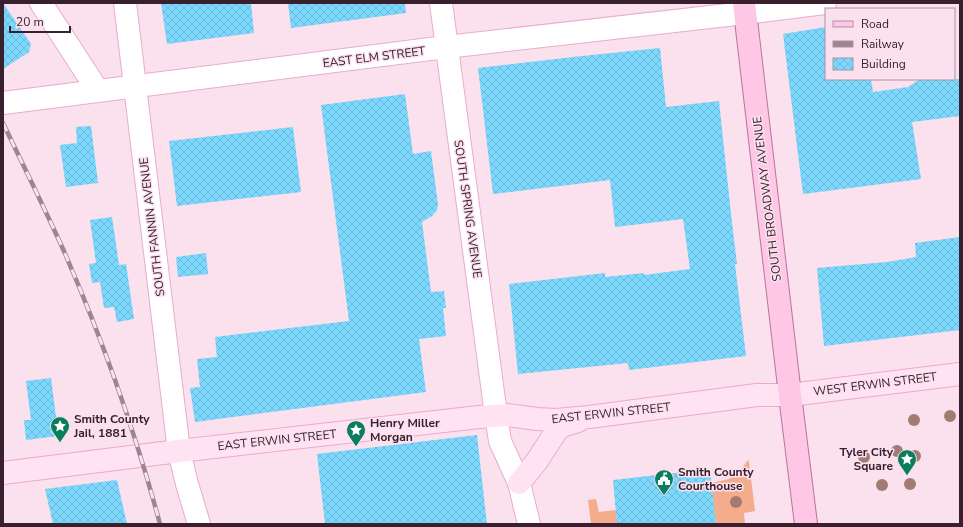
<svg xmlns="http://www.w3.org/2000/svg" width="963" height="527" viewBox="0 0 963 527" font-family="'Nunito Sans',sans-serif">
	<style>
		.grass { fill: #f3ad8c }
		.building { fill: url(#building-cross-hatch) }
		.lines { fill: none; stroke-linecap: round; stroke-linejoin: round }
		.minor-casing { stroke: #eaabcd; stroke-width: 24 }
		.tertiary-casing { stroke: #eaabcd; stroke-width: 24 }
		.secondary-casing { stroke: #eaabcd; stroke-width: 24 }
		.primary-casing { stroke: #b9749b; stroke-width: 24 }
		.minor { stroke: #fff; stroke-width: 22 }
		.tertiary { stroke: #fff; stroke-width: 22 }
		.secondary { stroke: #ffe3f3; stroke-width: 22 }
		.primary { stroke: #fec7e6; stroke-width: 22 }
		.rail-casing { stroke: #9e8492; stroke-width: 4.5 }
		.rail { stroke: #fbe0ee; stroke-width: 3; stroke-dasharray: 9; stroke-linecap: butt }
		.tree { fill: #a27b74 }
		.labels { text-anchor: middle; stroke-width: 3; stroke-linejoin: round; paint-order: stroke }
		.street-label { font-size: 12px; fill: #38202e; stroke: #fbe0ee }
		.poi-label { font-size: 12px; font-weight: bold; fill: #38202e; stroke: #fbe0ee; text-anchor: start }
	</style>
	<defs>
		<pattern id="building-cross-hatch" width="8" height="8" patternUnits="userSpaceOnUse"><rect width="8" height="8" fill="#7cd8fd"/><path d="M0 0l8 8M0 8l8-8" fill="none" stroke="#6cb9d9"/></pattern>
	</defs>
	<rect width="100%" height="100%" fill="#fbe0ee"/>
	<path class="grass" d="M748,460l1,2 6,49 -11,2 1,11h-29l-5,-41 18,-4 10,-7z
		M596,499l3,13 17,-2 1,14h-26l-3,-24z"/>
	<path class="building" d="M3,3l28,41 -2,8 -26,17z
		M161,3h90l3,30 -87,11z
		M288,3h117l1,10 -115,15z
		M826,27v52h45l2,13 35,-5 12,-8h40v37l-48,6 9,57 -118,15 -20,-160z
		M660,48l6,59 53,-6 12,113 6,50h-2l11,92 -117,14 -1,-7 -110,11 -9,-90 96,-11v4l39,-4v2l46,-6 -7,-50 -68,8 -5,-47 -117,14 -15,-126 104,-12z
		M405,94l8,60 18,-3 7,54 -1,5 -5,6 -10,6 9,70 13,-1 2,17h-3l3,28 -27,3 7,53 -231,30 -5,-34 10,-1 -3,-28 20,-2 -2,-20 134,-16 -28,-216z
		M91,126l7,57 -32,4 -6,-42 17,-2 -1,-16z
		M293,127l8,65 -124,14 -8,-65z
		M112,217l7,48 7,-1 8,55 -17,3 -3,-15 -10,1 -4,-26 -8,1 -3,-19 7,-1 -6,-43z
		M960,237v93l-136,16 -7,-78 70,-6 29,-5 -1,-14z
		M206,253l2,21 -30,3 -2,-20z
		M51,378l5,39 7,-1 3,19 -40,5 -2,-20h7l-5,-39z
		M477,435l10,89h-162l-8,-70z
		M710,469l6,55h-99l-4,-44z
		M117,480l10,44h-74l-8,-35z"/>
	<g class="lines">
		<g class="minor-casing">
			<path id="minor" d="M41,3l57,88
				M125,3l54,448 8,33 12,40
				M441,3l55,412
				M3,103l443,-56 299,-34"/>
		</g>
		<g class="tertiary-casing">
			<path id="tertiary" d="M745,13l80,-10
				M496,415l4,26 19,42 10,41"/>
		</g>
		<g class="secondary-casing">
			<path id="secondary" d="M3,473l176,-22 300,-34 28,-2 30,4 19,1 33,-3 168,-22h33l170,-21
				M519,483l18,-22 20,-31 5,-4 16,-5"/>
		</g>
		<g class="primary-casing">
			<path id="primary" d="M744,3l46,392 16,129"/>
		</g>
		<use href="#minor" class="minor"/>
		<use href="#tertiary" class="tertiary"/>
		<use href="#secondary" class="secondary"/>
		<use href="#primary" class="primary"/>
		<g class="rail-casing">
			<path id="rail" d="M3,123c20,42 41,84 60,126 39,89 72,182 97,275"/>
		</g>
		<use href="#rail" class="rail"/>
	</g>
	<g class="tree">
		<circle cx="950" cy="416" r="6"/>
		<circle cx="914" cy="420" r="6"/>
		<circle cx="897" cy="451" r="6"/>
		<circle cx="915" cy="456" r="6"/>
		<circle cx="864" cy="457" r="6"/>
		<circle cx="910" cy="484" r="6"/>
		<circle cx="882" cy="485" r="6"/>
		<circle cx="736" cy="502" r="6"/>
	</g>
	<defs>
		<g id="sight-pin" transform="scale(1)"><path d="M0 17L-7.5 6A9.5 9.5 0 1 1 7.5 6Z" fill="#097e5c" stroke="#fbe0ee"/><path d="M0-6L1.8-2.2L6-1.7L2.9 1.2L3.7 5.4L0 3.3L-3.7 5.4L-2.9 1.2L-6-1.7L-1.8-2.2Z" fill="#fff"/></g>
		<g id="civic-pin" transform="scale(1)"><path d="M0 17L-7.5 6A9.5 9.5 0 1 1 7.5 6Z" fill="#097e5c" stroke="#fbe0ee"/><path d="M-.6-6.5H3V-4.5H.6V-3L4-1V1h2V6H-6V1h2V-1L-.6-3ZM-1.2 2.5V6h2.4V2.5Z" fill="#fff"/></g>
	</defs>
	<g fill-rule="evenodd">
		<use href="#sight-pin" x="60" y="426"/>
		<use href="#sight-pin" x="356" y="430"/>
		<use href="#sight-pin" x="907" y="459"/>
		<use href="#civic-pin" x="664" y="479"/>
	</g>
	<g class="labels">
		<g class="street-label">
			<text transform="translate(374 57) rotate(-7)" y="4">EAST ELM STREET</text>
			<text transform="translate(767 199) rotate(-97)" y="4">SOUTH BROADWAY AVENUE</text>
			<text transform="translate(468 209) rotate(82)" y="4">SOUTH SPRING AVENUE</text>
			<text transform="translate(152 227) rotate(-97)" y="4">SOUTH FANNIN AVENUE</text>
			<text transform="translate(875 384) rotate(-7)" y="4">WEST ERWIN STREET</text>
			<text transform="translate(611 413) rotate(-6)" y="4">EAST ERWIN STREET</text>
			<text transform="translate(277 440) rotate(-6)" y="4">EAST ERWIN STREET</text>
		</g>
		<g class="poi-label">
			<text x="74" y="423">Smith County<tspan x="74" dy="14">Jail, 1881</tspan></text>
			<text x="370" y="427">Henry Miller<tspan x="370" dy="14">Morgan</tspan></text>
			<text x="893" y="456" text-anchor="end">Tyler City<tspan x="893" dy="14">Square</tspan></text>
			<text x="678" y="476">Smith County<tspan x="678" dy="14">Courthouse</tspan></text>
		</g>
	</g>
	<rect width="963" height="527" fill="none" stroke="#38202e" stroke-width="8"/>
	<rect x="825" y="8" width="130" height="72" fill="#fbe0ee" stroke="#ad93a1"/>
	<rect x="833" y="21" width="20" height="6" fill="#fec7e6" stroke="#ad93a1"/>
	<text x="861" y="28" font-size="12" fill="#38202e">Road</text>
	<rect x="833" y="41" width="20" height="6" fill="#9e8492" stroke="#ad93a1"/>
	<text x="861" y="48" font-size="12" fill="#38202e">Railway</text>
	<rect x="833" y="58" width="20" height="12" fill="url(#building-cross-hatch)" stroke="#ad93a1"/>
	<text x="861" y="68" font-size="12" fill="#38202e">Building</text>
	<path d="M10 26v6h60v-6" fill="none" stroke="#38202e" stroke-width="2"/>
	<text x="16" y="26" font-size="12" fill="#38202e" stroke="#fbe0ee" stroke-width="3" paint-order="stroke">20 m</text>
</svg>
